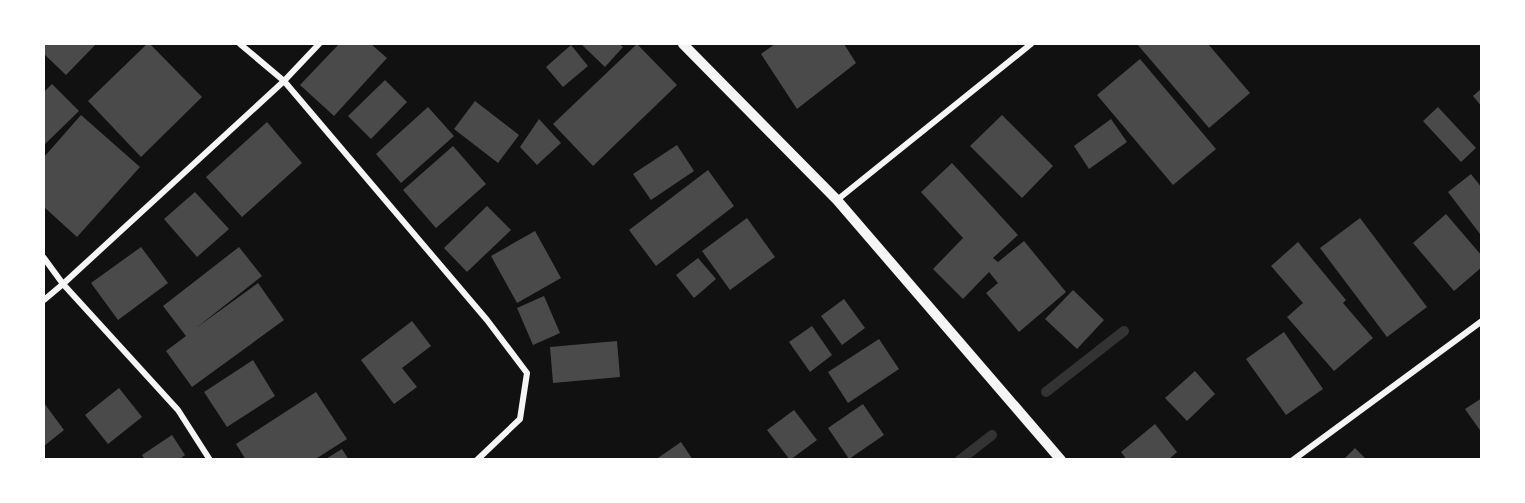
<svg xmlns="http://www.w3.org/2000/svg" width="1525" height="503" viewBox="0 0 1525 503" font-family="Bitter,serif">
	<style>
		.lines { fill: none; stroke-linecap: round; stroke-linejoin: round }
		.stream { stroke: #333; stroke-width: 10 }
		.building { fill: #4a4a4a }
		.minor { stroke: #f5f5f5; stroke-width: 6 }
		.tertiary { stroke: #f5f5f5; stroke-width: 10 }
	</style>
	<rect width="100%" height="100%" fill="#111"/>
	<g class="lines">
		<path class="stream" d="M1046,392l78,-61
			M960,460l32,-25"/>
	</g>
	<path class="building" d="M44,44h52l-30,31 -22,-21z
		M147,44h3l52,53 -61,60 -53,-56z
		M339,44h32l16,14 -53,58 -34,-31z
		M581,44h38l4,3 -18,20z
		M637,44l40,41 -84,81 -40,-42z
		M775,44h69l12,19 -59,46 -36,-55z
		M1137,44h71l42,49 -41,35z
		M571,45l17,21 -25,21 -17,-20z
		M1140,59l76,90 -43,36 -76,-90z
		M385,80l22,22 -36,37 -23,-23z
		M52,84l27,27 -35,34v-53z
		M1482,88v19l-9,-11z
		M475,101l44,34 -21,28 -44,-34z
		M428,107l26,29 -53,47 -25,-29z
		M1438,107l38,41 -15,14 -38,-41z
		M81,115l59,52 -63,70 -33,-30v-50z
		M1002,115l51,51 -31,32 -52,-52z
		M539,119l22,24 -24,22 -17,-18z
		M1111,119l16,23 -38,27 -15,-23z
		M267,122l35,41 -60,54 -36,-40z
		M677,145l17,26 -43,29 -18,-26z
		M453,146l33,38 -50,44 -33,-38z
		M952,163l66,72 -25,23 5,4 26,-21 42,51 -47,40 -33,-39 12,-10 -9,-11 -26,27 -30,-30 30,-31 -42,-46z
		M708,170l26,36 -78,60 -27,-36z
		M1471,174l11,14 -2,46 -32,-42z
		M195,192l34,37 -32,28 -33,-38z
		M487,206l24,24 -44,42 -23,-24z
		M1446,214l36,42v11l-28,24 -41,-48z
		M747,218l28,39 -45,33 -28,-39z
		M1360,218l67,89 -40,30 -67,-89z
		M535,231l26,47 -44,25 -26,-47z
		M1298,242l48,58 -3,3 30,35 -39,33 -47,-54 16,-14 -32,-37z
		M141,247l27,36 -50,37 -27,-37z
		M239,247l23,29 -66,52 62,-45 26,37 -92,67 -26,-36 20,-15 -23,-30z
		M698,258l18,21 -22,19 -18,-23z
		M1073,290l31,30 -27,29 -32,-30z
		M544,296l16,37 -27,12 -16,-37z
		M844,299l21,29 -23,17 -21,-29z
		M412,321l19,25 -29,22 15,19 -23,17 -33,-44z
		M812,326l20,29 -22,17 -21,-30z
		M1284,332l39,57 -37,26 -40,-56z
		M879,339l20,30 -51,34 -20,-31z
		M617,341l3,36 -67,6 -3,-36z
		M253,360l22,36 -48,31 -23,-35z
		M1195,371l20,23 -28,27 -22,-23z
		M119,388l23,29 -34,27 -23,-29z
		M316,392l31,47 -33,21h-68l-10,-16z
		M1482,398v35l-17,-24z
		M44,403l20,27 -20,16z
		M863,404l21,31 -35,24 -21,-31z
		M794,410l23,30 -27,20 -23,-30z
		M1155,424l22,28 -9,8h-41l-6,-8z
		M172,435l13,20 -6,5h-34l-3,-5z
		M681,442l12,18h-38z
		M1355,448l12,12h-24z
		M342,449l7,11h-25z"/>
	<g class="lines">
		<path class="minor" d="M240,44l44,37 203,239 40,53 -7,46 -43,41
			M837,200l194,-156
			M44,258l19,26 115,126 32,50
			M44,300l19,-16 221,-203 35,-37
			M1293,460l189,-139"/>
		<path class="tertiary" d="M683,44l154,156 224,260"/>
	</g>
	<rect width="1525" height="503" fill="none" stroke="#ffffff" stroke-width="90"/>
</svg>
